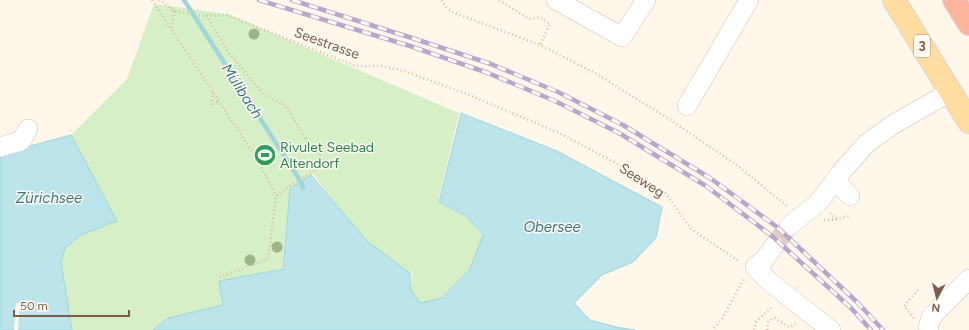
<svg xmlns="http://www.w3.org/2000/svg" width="969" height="330" viewBox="0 0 969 330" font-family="Figtree,sans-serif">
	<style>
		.green { fill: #d6efc6 }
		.water { fill: #bbe4eb; stroke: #a0d5de }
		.pier { fill: #fef7ea }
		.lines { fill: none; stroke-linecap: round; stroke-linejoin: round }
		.stream { stroke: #a0d5de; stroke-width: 4.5 }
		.minor-tunnel { stroke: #ded0c2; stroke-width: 19; stroke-dasharray: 19 10; stroke-linecap: butt }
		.minor-casing { stroke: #d5c0b0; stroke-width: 20 }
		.major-casing { stroke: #ddd5d0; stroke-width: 24 }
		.highway-casing { stroke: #ddd5d0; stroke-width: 24 }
		.path { stroke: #ddb8a0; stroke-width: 2.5; stroke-dasharray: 1 3; stroke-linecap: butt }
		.minor { stroke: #fff; stroke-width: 19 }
		.major { stroke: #ffdca0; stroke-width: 22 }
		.highway { stroke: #feb59b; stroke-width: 22 }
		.rail-casing { stroke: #baa5cc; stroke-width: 4.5 }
		.rail { stroke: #fffaf2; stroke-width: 3; stroke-dasharray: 9; stroke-linecap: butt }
		.tree { fill: #9eb48a }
		.labels { text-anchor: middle; stroke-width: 3; stroke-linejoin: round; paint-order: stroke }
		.shield { fill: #fffaf2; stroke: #a48b7c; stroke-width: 1 }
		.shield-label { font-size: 13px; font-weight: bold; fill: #7d5c49 }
		.street-label { font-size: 14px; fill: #7d5c49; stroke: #fffaf2 }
		.leisure-label { font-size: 14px; fill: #27864d; stroke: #fffaf2; text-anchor: start }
		.water-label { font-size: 15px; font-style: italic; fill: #3a7784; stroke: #fffaf2 }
	</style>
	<rect width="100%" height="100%" fill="#fef7ea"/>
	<path class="green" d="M154,4l74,10 231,99 -21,89 29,15 17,21 -12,32 -31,28 -20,5 -10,-11 1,-18 -51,-36 -48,-64 -23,15 -8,79 -61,14 1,25 -67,23h-83l-11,-68 4,-14 16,-13 36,-14 -46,-86 56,-56z"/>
	<path class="water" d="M461,113l96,38 105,56 -6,31 -23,24 -31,13 -28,28 16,17 26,7 19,3h-482l15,-12 55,-13 -4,-24 64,-12 7,-80 21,-14 56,66 43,32 1,17 9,13 22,-5 28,-29 13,-34 -17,-19 -27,-14z
		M71,135l46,86 -36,14 -16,13 -4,14 11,68h-72v-176z"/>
	<path class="pier" d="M16,303h4l-2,27h-4z"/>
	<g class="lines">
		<path class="stream" d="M184,0l117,182 2,6"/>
		<path class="minor-tunnel" d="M774,246l15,-20"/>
		<g class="minor-casing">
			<path id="minor" d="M556,0l66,37 24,-37
				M687,106l62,-106
				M0,147l21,-6 7,-12
				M835,180l15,16
				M789,226l29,-23 25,-33 24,-27 27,-19 56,-32
				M774,246l-10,14 -9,7 15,15 61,48
				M929,330l-1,-4 4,-10 37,-37"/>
		</g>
		<g class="major-casing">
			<path id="major" d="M894,0l75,122"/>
		</g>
		<g class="highway-casing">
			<path id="highway" d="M954,0l15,24"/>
		</g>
		<path class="path" d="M152,0l105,159 19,37
			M159,0l4,2 11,9 29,5 24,-1 129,51h27l24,6 60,22 90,38 59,31 50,31 25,35 49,33
			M442,0l3,6 7,6 88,33 55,28 74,46 69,47 49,40
			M499,0l30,19 10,-2 11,7 -10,21
			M207,15l18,33 39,47 21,10 26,42 8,4 3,11 -2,5 -38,24 -6,5 -8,63 -51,19
			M172,28l2,-17
			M213,92l-1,10 1,2 6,-3
			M830,213l7,6 12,-3
			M824,220l13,-1
			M914,318l-10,-12 15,-17
			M714,328l8,-9 22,-40
			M754,330l2,-8 17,-16
			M767,330v-4l2,-6 6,-2 9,6 6,3 6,-4"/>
		<use href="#minor" class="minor"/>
		<use href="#major" class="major"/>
		<use href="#highway" class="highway"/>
		<g class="rail-casing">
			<path id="rail" d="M259,0l151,46 78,27 67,28 64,32 87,53 66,50 79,72 20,22
				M292,0l120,38 79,26 67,28 65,33 87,53 67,49 80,75 26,28"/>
		</g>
		<use href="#rail" class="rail"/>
	</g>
	<g class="tree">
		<circle cx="254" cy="34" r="5.5"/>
		<circle cx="277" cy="247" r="5.5"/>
		<circle cx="250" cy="260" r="5.5"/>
	</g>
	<defs>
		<g id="stadium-disc" transform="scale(1.15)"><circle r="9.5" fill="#2e9e5b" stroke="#fffaf2"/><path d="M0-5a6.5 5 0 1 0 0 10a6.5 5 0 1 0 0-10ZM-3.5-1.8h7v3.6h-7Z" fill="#fff"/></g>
	</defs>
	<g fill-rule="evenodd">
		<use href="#stadium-disc" x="265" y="155"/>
	</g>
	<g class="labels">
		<rect class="shield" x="914" y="35" width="16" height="22" rx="3"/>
		<g class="shield-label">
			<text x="922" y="51">3</text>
		</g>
		<g class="street-label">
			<text transform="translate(327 43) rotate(20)" y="5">Seestrasse</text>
			<text transform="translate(642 180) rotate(33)" y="5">Seeweg</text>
		</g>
		<g class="leisure-label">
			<text x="280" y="152">Rivulet Seebad<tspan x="280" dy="16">Altendorf</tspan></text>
		</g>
		<g class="water-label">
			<text transform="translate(242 91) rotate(57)" y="5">Mülibach</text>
			<text x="49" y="203">Zürichsee</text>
			<text x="552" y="232">Obersee</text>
		</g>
	</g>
	<g transform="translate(937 298) rotate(187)" stroke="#fffaf2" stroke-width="3" paint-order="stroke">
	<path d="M0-3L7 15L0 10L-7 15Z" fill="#7d5c49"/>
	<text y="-6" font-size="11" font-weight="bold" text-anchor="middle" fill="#7d5c49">N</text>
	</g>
	<path d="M14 310v6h115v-6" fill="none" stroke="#7d5c49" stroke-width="2"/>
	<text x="20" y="310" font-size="12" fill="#7d5c49" stroke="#fffaf2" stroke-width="3" paint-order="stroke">50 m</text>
</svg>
